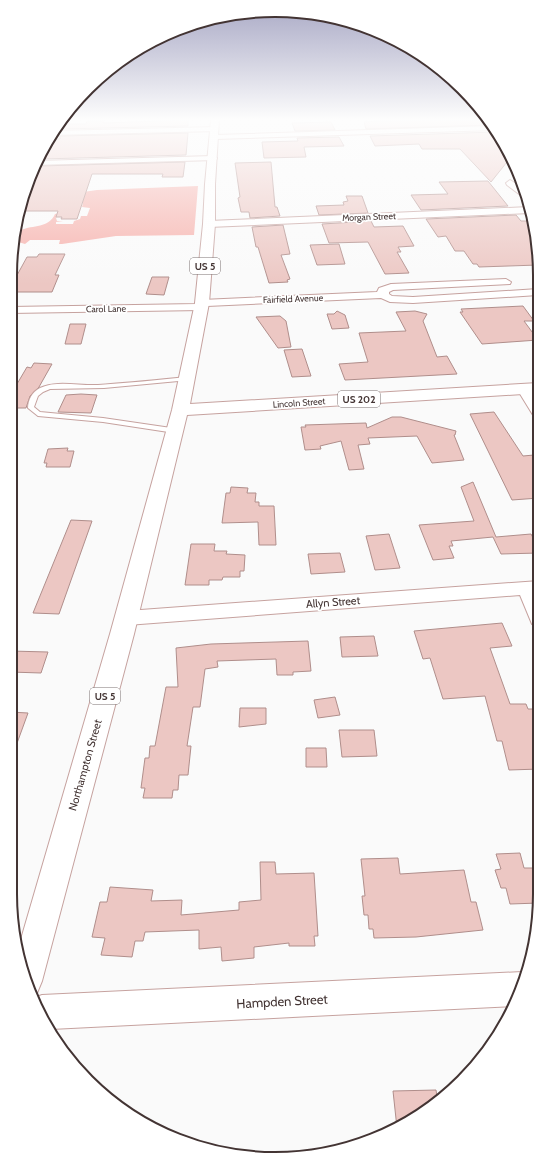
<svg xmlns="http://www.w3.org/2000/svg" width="550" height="1169" viewBox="0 0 550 1169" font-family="Cabin,sans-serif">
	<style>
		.green { fill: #f6b2ad }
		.building { fill: #ecc7c3; stroke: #b08e8b }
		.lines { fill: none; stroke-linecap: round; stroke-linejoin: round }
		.service-casing { stroke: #c6a29f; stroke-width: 2 }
		.minor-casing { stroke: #c6a29f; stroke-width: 2 }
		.secondary-casing { stroke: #c6a29f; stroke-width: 2 }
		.primary-casing { stroke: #c6a29f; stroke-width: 2 }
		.service { fill: #fff; fill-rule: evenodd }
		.minor { fill: #fff; fill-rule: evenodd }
		.secondary { fill: #fff; fill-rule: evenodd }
		.primary { fill: #fff; fill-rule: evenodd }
		.labels { text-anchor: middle; stroke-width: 3.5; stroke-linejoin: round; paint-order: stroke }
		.far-street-label { font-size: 9px; fill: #433433; stroke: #fff }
		.shield { fill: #fff; stroke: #7b7170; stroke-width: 1 }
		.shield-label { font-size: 10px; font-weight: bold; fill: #433433 }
		.street-label { font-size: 11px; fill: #433433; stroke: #fff }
		.near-street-label { font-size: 13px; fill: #433433; stroke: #fff }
		.rim { fill: none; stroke: #433433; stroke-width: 2 }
	</style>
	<rect width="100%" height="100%" fill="#fafafa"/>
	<path class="green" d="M198,186l-4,49 -78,1 -54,8h-3l1,-4h-30l-5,4 -10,-3 6,-11c12,-5 28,-2 34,-16l5,-1 -4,5 1,3h6l-7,1v2h17l1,-3 6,-2 1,-3h6l3,-8 -8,-1 1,-4 -14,-9 28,-4z"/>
	<path class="building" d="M188,120v6l-125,3 2,-5h21l1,-3h17l-1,2z
		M489,120l3,5 -126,4 -2,-7 14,-1z
		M331,122l4,8 -40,1 -3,-8z
		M495,132l16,25 -20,25 -31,-33h-38l-3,-5 -44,2 -5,-10z
		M188,133l-2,22 -144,4 1,-3h-3l9,-17h11v-3z
		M339,137l5,9 -40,1 2,10 -42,1 -2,-16 36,-1 -1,-3z
		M185,162l-2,15h-21l1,-3h-71l-15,45h-16l1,-2h-6l2,-6h-38l19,-45z
		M271,162l4,45h2l3,9 -30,2 -1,-6h-8l-3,-14 2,-1 -5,-34z
		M488,181l20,25 -87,4 -10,-15 37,-1 -9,-12z
		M346,196h16l6,17 -49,2 -3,-9 28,-1 -1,-3 5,-1z
		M516,215l5,6h11l6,19v25l-59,2 -2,-3h-4l-9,-13h-9l-9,-15 -8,1 -12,-18z
		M371,221l3,6 29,-1 11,20 -16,1 3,5h-4l12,21 -24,1 -17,-32 -39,1 -7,-19z
		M283,225l7,29 -9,1 9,24 -3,1 1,2 -19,1 -11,-36h-2l-4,-20z
		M339,244l6,20 -28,1 -7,-20z
		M39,254h26l-10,21h4l-7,17h-42v-4l17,-31h10z
		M152,277h17l-5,18 -18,-1z
		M523,306l11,15h-10l14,19 -56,4 -22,-32h3l-2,-3z
		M337,311l8,4 4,13 -17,1 -5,-15h7z
		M415,311l12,3 -4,7 14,36 10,-1 10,18 -112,6 -6,-16 29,-2 -9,-29 47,-2 -10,-19z
		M280,316l6,5 5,26 -13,1 -22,-31z
		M70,324h16l-5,20h-16z
		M302,349l9,27 -19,1 -8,-27z
		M34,363l18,1 -13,23 -9,9 -4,12h-16v-24h7l10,-17 4,1z
		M66,395l15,-1 16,1 -6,18 -33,-1z
		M494,412l29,44 11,-1 4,6 1,37 -27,2 -42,-86z
		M392,417h9l55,14 -1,4h-1l10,25 -32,3 -15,-27 -49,2 2,6 -12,1 6,24 -15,1 -8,-29 -21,5 1,3 -16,1 -4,-23h5l-1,-2 61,-2 1,5z
		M68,448l-1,3h7l-4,16h-24l1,-4h-3l4,-14z
		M473,482l23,55 35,-3 8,15v4l-38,1 -8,-17 -42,4 2,5h-4l5,12 -21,2 -14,-35 55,-4 -13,-34z
		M231,487l17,1 -1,5h9l-1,9h4v4h15l2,39h-17l-1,-23 -36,1 4,-30h4z
		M71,520l21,1 -33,93 -26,-1z
		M389,534l11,34 -25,2 -9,-34z
		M191,544h24l-1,7h13l-1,3 19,1 -1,16h-4v6h-17l-1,3h-13v5h-24z
		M340,553l5,19 -34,2 -3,-20z
		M502,623l10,23 -22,2 20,56h16l2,5h5l6,22 1,38 -31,1 -7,-29h-5l-12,-45 -42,3 -13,-41 -7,1 -9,-28z
		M374,636l4,20 -36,1 -2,-20z
		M308,641l3,30 -18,1v3h-16l-1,-16 -59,2 1,6 -13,2 -5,38h-7l-6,39h4l-3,29h-9l-1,15h-5l-1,8h-29l2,-10h-4l4,-30h4l1,-12h5l11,-59h12l-2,-39 35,-4z
		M10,651l38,1 -7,21 -31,-1z
		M335,697l5,18 -22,3 -4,-18z
		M240,708h26v16l-27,3z
		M10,712l18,1 -16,44 -2,-1z
		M339,730h35l3,26 -35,1z
		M306,748h20l1,19h-21z
		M520,853l4,15h9l5,19h-4l5,16 -29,1 -4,-16h-5l-6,-18 6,-1 -5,-15z
		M398,858l2,16 64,-4 7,32h5l7,28 -67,7 -42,1 -1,-9h-4l-1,-14h-4l-2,-19h3l-4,-37z
		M260,862h15l1,12 38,-1 4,63h-4l1,10h-26v-3l-35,4v11l-32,3 -1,-14 -22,2v-19l-54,2 -2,9h-8l-3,16 -31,-2 4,-17 -13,-1 8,-35h7l3,-15 43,3 -2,11 31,-1 -1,15 58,-5v-8l22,-2z
		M436,1090l2,13 -41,25 -4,-37z"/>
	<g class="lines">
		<g class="service-casing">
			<path id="service" d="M187,377l2,1v2l-85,8 -54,1 -7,3 -5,4 -4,11 6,5 63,6 75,11 1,2 -4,2 -72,-11 -65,-6 -10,-8c0,-8 4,-16 12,-20 17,-8 39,-2 58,-3 30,-2 59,-5 89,-8z"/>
		</g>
		<g class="minor-casing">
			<path id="minor" d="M492,126l3,4 -280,9 -4,-2 4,-2z
				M215,127h3v4l-167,4 2,-4z
				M213,156l4,2 -1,2 -181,5 2,-4z
				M510,180l14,9 2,9 -3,-1 -16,-12 -1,-2z
				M529,207l1,6 -321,14 -5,-3 5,-3z
				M506,279l5,3 -1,2 -117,6 -4,2v2l3,2 21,1 125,-8v6l-125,8 -23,-1 -9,-4 -174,8 -1,3 -4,1 -192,3v-6l187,-3 1,-3 4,-1 175,-8 2,-4 12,-4z
				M524,385l5,1 9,15v15l-5,-1 -16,-26 2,-3z
				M539,581v12h-2l2,4v29l-7,-2 -12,-29 -393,30 -7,-2 -2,-5 2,-5 7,-2z"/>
		</g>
		<g class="secondary-casing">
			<path id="secondary" d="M522,972l4,2 -6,22 -7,10 -462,23 -17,-31 8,-3z"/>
		</g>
		<g class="primary-casing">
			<path id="primary" d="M211,120h8l-4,64v40l-6,79 -19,101 348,-21v10l-351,22 -53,219 -92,347 -5,12 -5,2 -8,-16 -5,-33 91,-312 62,-224 23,-107 8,-79 2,-40z"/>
		</g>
		<use href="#service" class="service"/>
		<use href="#minor" class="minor"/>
		<use href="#secondary" class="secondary"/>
		<use href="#primary" class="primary"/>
	</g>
	<linearGradient id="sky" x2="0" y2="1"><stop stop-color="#a7a7c4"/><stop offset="0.42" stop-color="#fdfdfd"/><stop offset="1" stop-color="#fdfdfd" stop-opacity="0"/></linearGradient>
	<rect width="550" height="284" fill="url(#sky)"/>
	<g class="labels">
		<g class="far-street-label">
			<text transform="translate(369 217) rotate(-2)" y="3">Morgan Street</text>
			<text transform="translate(293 299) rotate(-2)" y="3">Fairfield Avenue</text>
			<text transform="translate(106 309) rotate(-1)" y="3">Carol Lane</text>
			<text transform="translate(299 403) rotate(-4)" y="3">Lincoln Street</text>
		</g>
		<g class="shield">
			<rect x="190" y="258" width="30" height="16" rx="3"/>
			<rect x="338" y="391" width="42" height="16" rx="3"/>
			<rect x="90" y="688" width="30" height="16" rx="3"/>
		</g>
		<g class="shield-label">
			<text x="205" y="270">US 5</text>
			<text x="359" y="403">US 202</text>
			<text x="105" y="700">US 5</text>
		</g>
		<g class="street-label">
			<text transform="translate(333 602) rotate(-4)" y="4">Allyn Street</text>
			<text transform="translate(85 765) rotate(-74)" y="4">Northampton Street</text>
		</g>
		<g class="near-street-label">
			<text transform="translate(282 1001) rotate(-3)" y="5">Hampden Street</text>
		</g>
	</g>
	<path d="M0 0H550V1169H0ZM275 17H275A258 258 0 0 1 533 275V894A258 258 0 0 1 275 1152H275A258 258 0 0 1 17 894V275A258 258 0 0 1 275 17Z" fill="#fff" fill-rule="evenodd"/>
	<path class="rim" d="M275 17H275A258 258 0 0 1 533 275V894A258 258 0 0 1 275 1152H275A258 258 0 0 1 17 894V275A258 258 0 0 1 275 17Z"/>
</svg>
